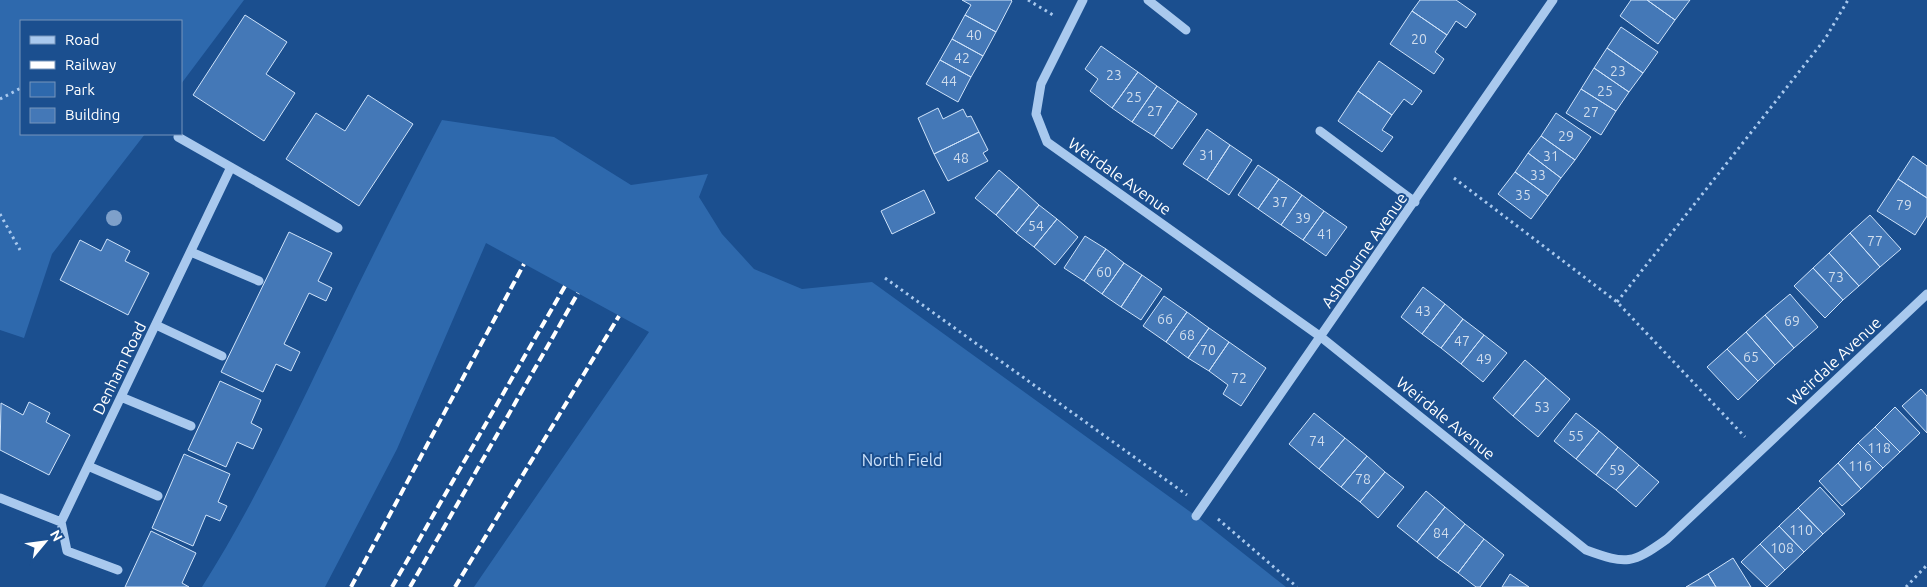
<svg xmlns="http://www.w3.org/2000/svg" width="1927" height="587" viewBox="0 0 1927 587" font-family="Ubuntu,sans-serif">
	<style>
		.green { fill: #2e69ad }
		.building { fill: #4478b7; stroke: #cfe3fa }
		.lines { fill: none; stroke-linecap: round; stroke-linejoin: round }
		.path { stroke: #a9c9ee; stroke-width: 3; stroke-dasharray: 2.5 4; stroke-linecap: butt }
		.minor { stroke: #a9c9ee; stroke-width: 9 }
		.rail { stroke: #fff; stroke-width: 4; stroke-dasharray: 9 4; stroke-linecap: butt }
		.tree { fill: #7ea0ca }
		.labels { text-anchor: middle; stroke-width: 4; stroke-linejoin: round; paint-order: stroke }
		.number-label { font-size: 14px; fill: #d0dded }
		.street-label { font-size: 16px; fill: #fff; stroke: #1b4f8f }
		.park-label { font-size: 16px; fill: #cfe3fa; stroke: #1b4f8f }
	</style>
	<rect width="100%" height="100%" fill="#1b4f8f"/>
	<path class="green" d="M0,0h244l-63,84v-63h-160v113h124l-93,120 -28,84 -24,-8z
		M442,120l112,17 77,48 77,-11 -9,23 23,37 32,35 48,20 70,-7 324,234 90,71h-812l175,-255 -163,-89 -89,206 -72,138h-123c53,-84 95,-175 138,-264 33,-69 67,-136 102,-203z"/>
	<path class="building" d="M962,0h49l1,1 -16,31 -31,-17 6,-10z
		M1420,0h36l20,14 -10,14 -10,-7 -9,14 -35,-24z
		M1631,0h16l28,20 -17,24 -38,-28z
		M1647,0h43l-15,20z
		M1412,11l35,24 -12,17 9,7 -10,15 -44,-30z
		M245,15l42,27 -21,32 29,19 -31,48 -71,-46z
		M965,15l31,17 -13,24 -31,-17z
		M1621,27l37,25 -15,21 -36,-25z
		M952,39l31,17 -12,21 -31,-17z
		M1101,46l37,26 -26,36 -22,-17 8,-12 -13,-10z
		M1607,48l36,25 -14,19 -35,-24z
		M940,60l31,17 -13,25 -32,-18z
		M1379,61l43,30 -10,14 -8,-6 -12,16 -34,-24z
		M1594,68l35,24 -13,19 -35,-22z
		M1138,72l19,14 -25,36 -20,-14z
		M1157,86l21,15 -24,35 -22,-14z
		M1581,89l35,22 -15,24 -35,-22z
		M1358,91l34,24 -10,15 11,7 -11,15 -44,-31z
		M368,95l45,29 -54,82 -73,-47 30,-46 29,18z
		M1178,101l19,13 -25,35 -18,-13z
		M938,108l5,11 20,-10 4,8 4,-1 8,16 -45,22 -16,-36z
		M1556,113l35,24 -16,23 -34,-24z
		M1207,129l23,16 -23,35 -24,-16z
		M979,132l9,18 -5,3 5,8 -40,20 -14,-27z
		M1541,136l34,24 -14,18 -33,-25z
		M1230,145l22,15 -23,35 -22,-15z
		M1528,153l33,25 -13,18 -33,-24z
		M1913,156l14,10v32l-29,-19z
		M1258,165l21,14 -21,30 -20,-14z
		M999,170l20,17 -23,28 -21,-17z
		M1515,172l33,24 -17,23 -33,-25z
		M1279,179l23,16 -21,30 -23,-16z
		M1898,179l29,19v18l-12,19 -38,-24z
		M1019,187l20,18 -23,28 -20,-18z
		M924,190l11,23 -43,21 -11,-23z
		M1302,195l22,16 -21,29 -22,-15z
		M1039,205l18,14 -23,28 -18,-14z
		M1324,211l23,16 -21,29 -23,-16z
		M1870,215l31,34 -21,18 -30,-34z
		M1057,219l21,18 -23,28 -21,-18z
		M289,232l43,21 -14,28 14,7 -6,13 -17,-8 -25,51 16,8 -9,19 -15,-7 -13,28 -42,-20z
		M1850,233l30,34 -21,19 -30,-33z
		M1085,236l21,13 -22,32 -20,-13z
		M107,239l23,12 -5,10 24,12 -21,42 -68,-35 20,-40 21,11z
		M1106,249l18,14 -22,31 -18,-13z
		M1829,253l30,33 -16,14 -30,-32z
		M1124,263l18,12 -21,32 -19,-13z
		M1813,268l30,32 -18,18 -31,-32z
		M1142,275l20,14 -21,31 -20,-13z
		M1423,287l22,17 -23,30 -21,-17z
		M1790,294l28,33 -24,21 -29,-33z
		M1164,296l23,16 -21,30 -23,-16z
		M1445,304l18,15 -22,29 -19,-14z
		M1187,312l22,16 -21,30 -22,-16z
		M1765,315l29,33 -19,17 -29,-33z
		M1463,319l21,16 -23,29 -20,-16z
		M1209,328l20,14 -20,29 -21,-13z
		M1746,332l29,33 -17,16 -31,-32z
		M1484,335l23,18 -24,29 -22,-18z
		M1229,342l37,26 -25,38 -18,-12 5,-9 -19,-14z
		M1727,349l31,32 -20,19 -31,-33z
		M1525,360l21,18 -33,38 -20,-18z
		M1546,378l24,21 -32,38 -25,-21z
		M220,381l41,19 -10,23 11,6 -9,20 -16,-7 -11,25 -38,-17z
		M1921,389l6,7v37l-25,-27z
		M29,402l21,11 -4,9 24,13 -21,40 -49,-25 1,-47 22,12z
		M1895,407l25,26 -20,19 -25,-25z
		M1314,413l31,25 -26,31 -30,-25z
		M1576,413l23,18 -23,28 -22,-18z
		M1875,427l25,25 -17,16 -25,-25z
		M1599,431l19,16 -22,28 -20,-16z
		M1345,438l22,18 -26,31 -22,-18z
		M1858,443l25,25 -22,21 -23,-26z
		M1618,447l21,18 -23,25 -20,-15z
		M184,454l46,20 -12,28 9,4 -7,15 -14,-6 -13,31 -41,-18z
		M1367,456l18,16 -25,30 -19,-15z
		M1838,463l23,26 -19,17 -23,-25z
		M1639,465l20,17 -23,25 -20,-17z
		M1385,472l19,15 -26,31 -18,-16z
		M1820,487l25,27 -22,20 -25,-26z
		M1426,491l19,16 -28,35 -20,-16z
		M1445,507l20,17 -28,34 -20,-16z
		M1798,508l25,26 -19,18 -25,-26z
		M1465,524l19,15 -26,34 -21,-15z
		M1779,526l25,26 -19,18 -25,-26z
		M151,531l45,22 -14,30 7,4h-64z
		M1484,539l20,16 -24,32h-4l-18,-14z
		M1760,544l25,26 -18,17 -26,-25z
		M1733,558l18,29h-35l-8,-13z
		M1510,574l19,13h-27z
		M1708,574l8,13h-30z"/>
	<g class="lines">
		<path class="path" d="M1028,0l25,15
			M0,99l21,-11
			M1454,178l163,124 128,135
			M0,214l20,36
			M885,278l302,217
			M1617,302l208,-263 23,-39
			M1218,519l79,68
			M1906,587l21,-22"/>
		<path class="minor" d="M1083,0l-42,84 -5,30 11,28 274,195 265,213c41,15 46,14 81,-11l260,-245
			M1148,0l38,30
			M1320,131l95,71
			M178,137l160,91
			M191,252l68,29
			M156,325l66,31
			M121,397l70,29
			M88,466l70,30
			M0,498l61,24 170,-355
			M1196,516l357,-516
			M61,522l6,29 51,19"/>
		<path class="rail" d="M351,587l173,-323
			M392,587l173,-301
			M410,587l168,-294
			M455,587l164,-271"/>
	</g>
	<circle class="tree" cx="114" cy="218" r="8"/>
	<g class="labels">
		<g class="number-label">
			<text x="974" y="40">40</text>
			<text x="1419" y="44">20</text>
			<text x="962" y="63">42</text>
			<text x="1618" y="76">23</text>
			<text x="1114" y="80">23</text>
			<text x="949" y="86">44</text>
			<text x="1605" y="96">25</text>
			<text x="1134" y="102">25</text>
			<text x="1155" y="116">27</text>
			<text x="1591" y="117">27</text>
			<text x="1566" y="141">29</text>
			<text x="1207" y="160">31</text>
			<text x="1551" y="161">31</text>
			<text x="961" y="163">48</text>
			<text x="1538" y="180">33</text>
			<text x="1523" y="200">35</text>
			<text x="1280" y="207">37</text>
			<text x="1904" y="210">79</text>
			<text x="1303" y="223">39</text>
			<text x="1036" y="231">54</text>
			<text x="1325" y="239">41</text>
			<text x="1875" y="246">77</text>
			<text x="1104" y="277">60</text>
			<text x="1836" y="282">73</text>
			<text x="1423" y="316">43</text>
			<text x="1165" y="324">66</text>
			<text x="1792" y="326">69</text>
			<text x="1187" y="340">68</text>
			<text x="1462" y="346">47</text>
			<text x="1208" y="355">70</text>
			<text x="1751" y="362">65</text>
			<text x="1484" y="364">49</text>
			<text x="1239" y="383">72</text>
			<text x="1542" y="412">53</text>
			<text x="1576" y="441">55</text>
			<text x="1317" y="446">74</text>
			<text x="1879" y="453">118</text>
			<text x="1860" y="471">116</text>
			<text x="1617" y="475">59</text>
			<text x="1363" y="484">78</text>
			<text x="1801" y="535">110</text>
			<text x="1441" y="538">84</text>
			<text x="1782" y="553">108</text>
		</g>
		<g class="street-label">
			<text transform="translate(1120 176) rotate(35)" y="6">Weirdale Avenue</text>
			<text transform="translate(1364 250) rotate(-55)" y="6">Ashbourne Avenue</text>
			<text transform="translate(1834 361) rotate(-43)" y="6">Weirdale Avenue</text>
			<text transform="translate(119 368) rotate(-64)" y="6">Denham Road</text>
			<text transform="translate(1446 418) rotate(39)" y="6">Weirdale Avenue</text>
		</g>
		<g class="park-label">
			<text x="902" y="466">North Field</text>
		</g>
	</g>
	<rect x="20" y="20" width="162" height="115" fill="#1b4f8f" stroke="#7695bc"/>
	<rect x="30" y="36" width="25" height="8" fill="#a9c9ee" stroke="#7695bc"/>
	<text x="65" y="45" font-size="15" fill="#ffffff">Road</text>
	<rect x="30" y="61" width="25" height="8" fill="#ffffff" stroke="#7695bc"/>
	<text x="65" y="70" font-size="15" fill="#ffffff">Railway</text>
	<rect x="30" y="82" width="25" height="15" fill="#2e69ad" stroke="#7695bc"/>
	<text x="65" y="95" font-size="15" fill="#ffffff">Park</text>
	<rect x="30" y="108" width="25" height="15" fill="#4478b7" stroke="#7695bc"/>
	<text x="65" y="120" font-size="15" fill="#ffffff">Building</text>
	<g transform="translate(45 542) rotate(61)" stroke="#1b4f8f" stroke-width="4" paint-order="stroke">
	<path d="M0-4L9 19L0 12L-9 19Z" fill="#ffffff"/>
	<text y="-8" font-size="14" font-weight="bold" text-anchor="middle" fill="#ffffff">N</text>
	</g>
</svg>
